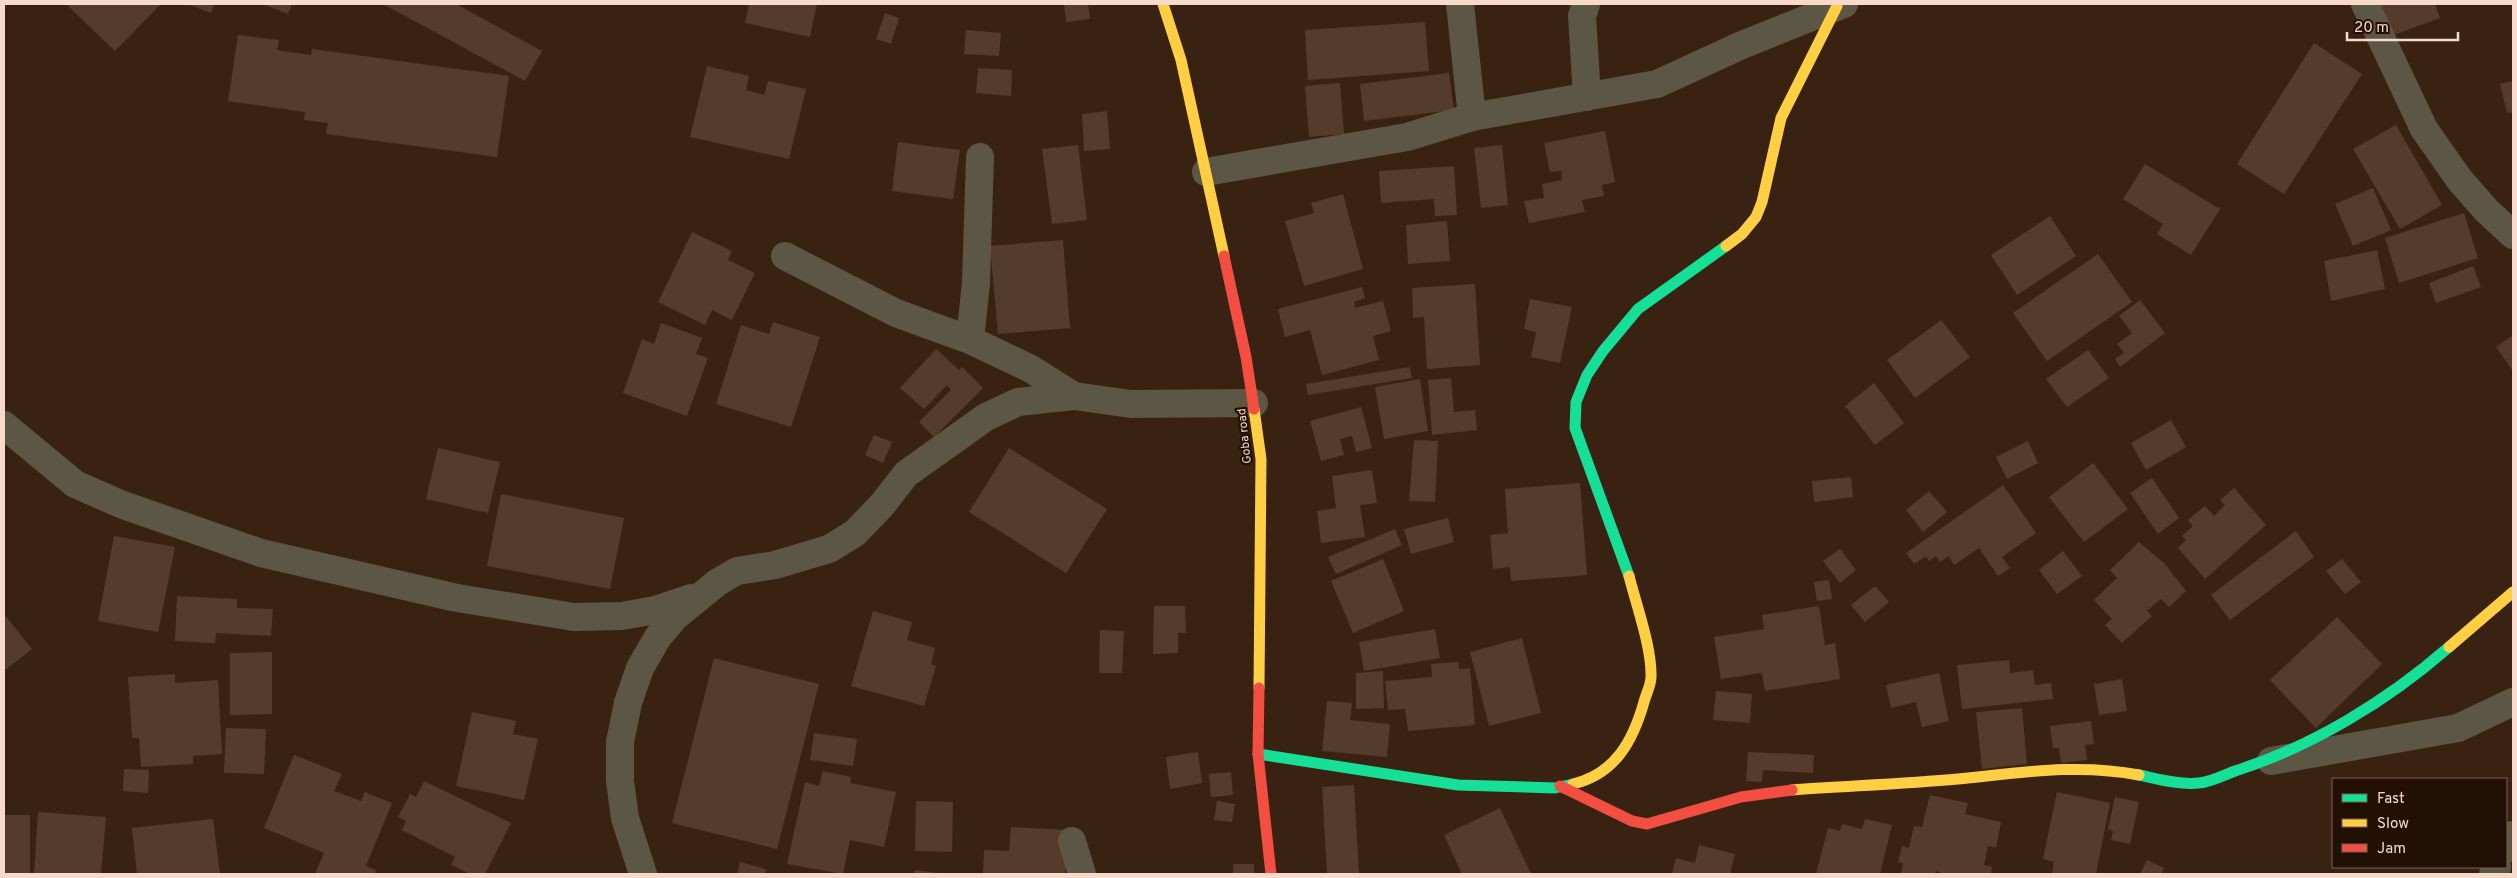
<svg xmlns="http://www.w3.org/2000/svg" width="2517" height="878" viewBox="0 0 2517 878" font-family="Overpass,sans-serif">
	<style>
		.building { fill: #553b2b }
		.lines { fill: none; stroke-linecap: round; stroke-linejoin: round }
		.street { stroke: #5c5744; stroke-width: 28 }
		.fast { stroke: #16e098; stroke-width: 11 }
		.slow { stroke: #ffcf43; stroke-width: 11 }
		.jam { stroke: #f24e42; stroke-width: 11 }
		.labels { text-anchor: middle; stroke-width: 4.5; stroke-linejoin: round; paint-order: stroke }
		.street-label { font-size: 12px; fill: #f7dacb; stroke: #231005 }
	</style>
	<rect width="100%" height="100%" fill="#3a2213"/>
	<path class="building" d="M66,4h95l-46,47z
		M188,4h26l-3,9z
		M263,4h29l-4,10z
		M383,4h73l86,47 -17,30z
		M749,4h68l-7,33 -65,-14z
		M1064,4h24l2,15 -24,3z
		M2380,4h55l5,14 -49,18z
		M885,13l14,5 -8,26 -15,-5z
		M1425,22l4,49 -121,9 -3,-50z
		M966,30l35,3 -2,23 -35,-2z
		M238,35l41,5 -2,10 34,5 1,-6 197,27 -12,81 -171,-23 2,-11 -24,-3 1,-8 -77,-11z
		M2314,43l48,31 -78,120 -47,-30z
		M707,66l42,10 -3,14 18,5 4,-14 38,8 -17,70 -99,-22z
		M978,68l34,2 -1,26 -35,-3z
		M1449,73l5,37 -90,11 -4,-37z
		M2513,81v31l-6,1 -7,-29z
		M1340,83l4,51 -35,3 -4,-51z
		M1107,111l3,38 -26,2 -2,-37z
		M2396,125l46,80 -42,24 -47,-80z
		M1605,131l10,51 -13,3 2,11 -22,4 3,12 -56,11 -5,-22 20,-3 -2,-14 20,-4 -1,-9 -11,1 -6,-29z
		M898,142l62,8 -7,49 -61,-8z
		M1078,145l9,75 -35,4 -10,-75z
		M1502,145l6,60 -27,3 -7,-60z
		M2145,164l75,45 -29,46 -34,-21 6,-10 -40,-25z
		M1454,166l3,49 -22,1 -1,-17 -53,4 -2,-32z
		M2373,188l18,42 -38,16 -18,-42z
		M1343,194l20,75 -59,17 -19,-65 29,-8 -3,-10z
		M2464,213l14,45 -79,25 -14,-45z
		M2050,216l26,40 -59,39 -26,-40z
		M1447,221l3,40 -42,3 -2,-39z
		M692,232l40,19 -4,9 27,13 -23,47 -20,-10 -7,15 -47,-23z
		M1063,240l7,88 -72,6 -8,-88z
		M2377,250l8,39 -54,12 -7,-40z
		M2098,254l34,48 -85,59 -34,-48z
		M2473,266l8,21 -45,16 -7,-20z
		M1475,284l5,81 -53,4 -3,-52 -11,1 -1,-30z
		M1362,287l3,11 -11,4 1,6 28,-7 8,30 -18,5 6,24 -57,15 -12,-45 -25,7 -7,-28z
		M1530,299l42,8 -12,56 -29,-6 5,-25 -12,-3z
		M2140,300l25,33 -45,34 -5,-8 9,-6 -7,-9 15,-11 -13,-17z
		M1941,320l29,37 -55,41 -28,-38z
		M773,322l47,15 -29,90 -75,-23 25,-79 28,9z
		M661,323l41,15 -6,16 12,4 -21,58 -64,-23 19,-54 12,5z
		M2513,335v36l-17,-24z
		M936,349l23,21 3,-3 21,21 -49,49 -15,-15 32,-32 -4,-5 -23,24 -24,-21z
		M2088,350l21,28 -42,29 -21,-28z
		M1410,367l2,11 -104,17 -2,-11z
		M1451,378l3,34 21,-2 2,20 -45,5 -4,-55z
		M1420,379l8,52 -44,8 -9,-52z
		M1874,383l30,40 -29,22 -30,-39z
		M1361,407l11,41 -16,4 -4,-16 -12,3 4,16 -23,6 -11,-40z
		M2171,420l15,27 -40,23 -15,-27z
		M874,435l18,7 -9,21 -18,-8z
		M1414,440l24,1 -3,61 -26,-1z
		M2028,441l10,22 -31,16 -11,-22z
		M438,448l62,14 -12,51 -62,-14z
		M1009,448l98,61 -41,64 -97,-61z
		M2093,463l35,46 -44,33 -35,-45z
		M1372,470l5,33 -17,2 5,32 -44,6 -4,-32 19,-3 -4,-32z
		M1851,477l2,20 -39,5 -2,-21z
		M2152,478l27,40 -21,16 -28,-41z
		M1580,483l7,92 -76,6 -1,-14 -17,2 -3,-34 18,-2 -3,-44z
		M2003,485l33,48 -34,24 8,11 -12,8 -19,-28 -25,17 -5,-9 -9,6 -4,-6 -7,5 -3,-5 -12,8 -8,-11z
		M2234,488l32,37 -61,54 -27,-31 8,-8 -4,-4 11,-10 -5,-6 17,-14 9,10 11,-11 -5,-5z
		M1929,491l18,21 -24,20 -17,-22z
		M501,494l123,24 -14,71 -123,-23z
		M1448,518l6,24 -43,12 -7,-25z
		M1395,529l7,16 -66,29 -8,-17z
		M2296,531l18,26 -84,63 -19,-25z
		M114,536l61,11 -17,85 -60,-11z
		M2139,542l26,22 21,27 -17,16 -8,-8 -14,12 5,5 -30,27 -17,-18 7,-6 -18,-19 23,-22 -7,-8z
		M1840,549l16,21 -16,13 -17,-22z
		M2063,551l19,25 -25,18 -18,-24z
		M1383,559l21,52 -51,22 -22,-52z
		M2342,559l19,23 -16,12 -19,-23z
		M1829,580l3,19 -15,2 -3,-19z
		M1875,586l14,16 -24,20 -14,-17z
		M177,596l60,3v9l36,1 -2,27 -55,-3 -1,10 -40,-2z
		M1154,606h31l1,27h-8v20l-25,1z
		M1819,606l6,39 10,-2 5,36 -75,12 -3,-18 -41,6 -7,-42 50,-8 -2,-14z
		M873,611l39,11 -5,18 28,8 -4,16 5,2 -12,40 -73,-20z
		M4,614l28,35 -28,22z
		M2337,617l45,47 -66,64 -46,-48z
		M1435,629l5,29 -76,13 -5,-29z
		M1100,630l24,1 -2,42h-23z
		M1522,638l19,75 -52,13 -19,-74z
		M272,652v62l-42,1v-62z
		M714,658l105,26 -42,165 -105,-26z
		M2009,660l1,13 23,-3 2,15 16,-2 2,16 -91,10 -5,-44z
		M1459,662v7l11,-1 5,57 -67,6 -3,-22 -17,1 -3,-29 47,-4 -1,-13z
		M1383,671l1,37 -28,1v-36z
		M1939,673l10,48 -27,6 -6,-25 -25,6 -5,-23z
		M175,674v9l43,-3 4,74 -29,2v8l-52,3 -2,-29h-7l-4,-61z
		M2122,679l5,32 -28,4 -5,-31z
		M1716,691l36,3 -2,29 -37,-3z
		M1327,701l25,2 -2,17 40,4 -3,33 -65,-6z
		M2022,708l5,56 -45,5 -6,-57z
		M472,712l44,9 -3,13 25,5 -14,61 -68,-14z
		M2091,721l3,23 -9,1 2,15 -26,3 -2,-15h-6l-3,-22z
		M226,728l40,1 -2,45 -40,-1z
		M814,733l43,6 -4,27 -43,-6z
		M1198,752l4,31 -32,6 -4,-32z
		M1748,752l66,3 -1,18 -50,-3 -1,12 -16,-1z
		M294,755l48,19 -8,17 27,10 4,-9 27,11 -26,63 10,4 -1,4h-60l9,-21 -60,-25z
		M124,769l25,1 -1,23 -25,-2z
		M823,771l28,6 -1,6 46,9 -12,55 -34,-7 -7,34 -56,-10 18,-82 14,4z
		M1231,772l2,23 -22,2 -2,-23z
		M424,781l87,42 -26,51h-15l-19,-9 4,-8 -53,-27 4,-9 -8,-4 12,-23 6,3z
		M1354,785l5,89h-32l-5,-87z
		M2057,792l53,11 -14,71h-44l2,-12 -11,-3z
		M1930,795l38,8 -3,11 36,8 -5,26 -8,-2 -4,19 8,2 -1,7h-46l-9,-3 -1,3h-34l2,-11 -5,-1 4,-16 7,2 5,-22 8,1z
		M2115,797l24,5 -9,42 -19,-4 2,-9 -5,-2z
		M916,801l37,1 -1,50 -37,-1z
		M1217,801l18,3 -3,18 -18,-2z
		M1500,808l31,66h-69l-18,-39z
		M38,812l68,5 -5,57h-67z
		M4,815h26v59h-26z
		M213,819l7,55h-83l-5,-46z
		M1865,819l27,6 -12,49h-64l12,-46 12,3 2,-7 20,5z
		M1011,827l57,3 -3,44h-82l1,-24 25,1z
		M1699,845l36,9 -5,20h-58l4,-16 19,5z
		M2147,860l17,8 -3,6h-21z
		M740,862l26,7 -1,5h-28z
		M1233,864h21v10h-21z
		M915,870l22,3v1h-23z"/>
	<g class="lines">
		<path class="street" d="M1460,4l12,113
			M1586,4l-4,12 5,81
			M2365,4l59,125 35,50 27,31 27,25
			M1206,172l201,-35 65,-20 185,-33 85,-39 102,-41
			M785,256l111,57 74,27 61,29 43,27 57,8 123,-1
			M970,340l6,-57 4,-126
			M4,425l71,59 48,21 138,48 196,45 117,19 48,-1 33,-6 36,-12
			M2271,761l187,-33 55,-26
			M1072,841l10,33
			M2506,849l7,-14
			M643,874l-18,-56 -5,-37v-39l8,-39 12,-35 18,-31 17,-20 43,-35 19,-11 38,-6 54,-16 26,-16 27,-28 24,-31 80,-57 32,-15 56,-6
			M2493,874l4,-7"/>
		<path class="fast" d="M1629,576l-54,-148 1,-26 11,-27 16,-24 35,-42 88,-63
			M1258,754l200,31 97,3 18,-4
			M2139,775c19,4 40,10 60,8 12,-1 25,-8 36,-12 78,-25 152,-70 214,-124"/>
		<path class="slow" d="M1163,4l18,56 43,196
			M1726,246l16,-12 14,-17 6,-15 19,-84 56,-112
			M1254,409l7,50 -2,229
			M2449,647l64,-55
			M1573,784c42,-10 60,-43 71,-82 2,-8 7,-17 7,-25 1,-29 -15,-73 -22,-101
			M1792,790c55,-4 111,-6 166,-11 61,-6 120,-16 181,-4"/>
		<path class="jam" d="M1224,256l22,101 8,52
			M1259,688l-1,66 13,120
			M1560,786l72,35 15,3 94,-27 51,-7"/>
	</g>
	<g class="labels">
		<g class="street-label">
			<text transform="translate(1244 436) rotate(-96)" y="4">Goba road</text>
		</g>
	</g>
	<rect width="2517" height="878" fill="none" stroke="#f7dacb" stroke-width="10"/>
	<rect x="2332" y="778" width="175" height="90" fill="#231005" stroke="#786154"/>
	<rect x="2342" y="794" width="25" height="8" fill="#16e098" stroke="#786154"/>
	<text x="2377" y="803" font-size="15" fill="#f7dacb">Fast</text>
	<rect x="2342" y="819" width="25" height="8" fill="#ffcf43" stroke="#786154"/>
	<text x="2377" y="828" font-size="15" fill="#f7dacb">Slow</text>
	<rect x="2342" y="844" width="25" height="8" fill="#f24e42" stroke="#786154"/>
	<text x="2377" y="853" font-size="15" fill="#f7dacb">Jam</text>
	<path d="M2347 32v8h111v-8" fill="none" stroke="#f7dacb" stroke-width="2.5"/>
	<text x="2354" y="32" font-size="15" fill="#f7dacb" stroke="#231005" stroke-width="4" paint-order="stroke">20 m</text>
</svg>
